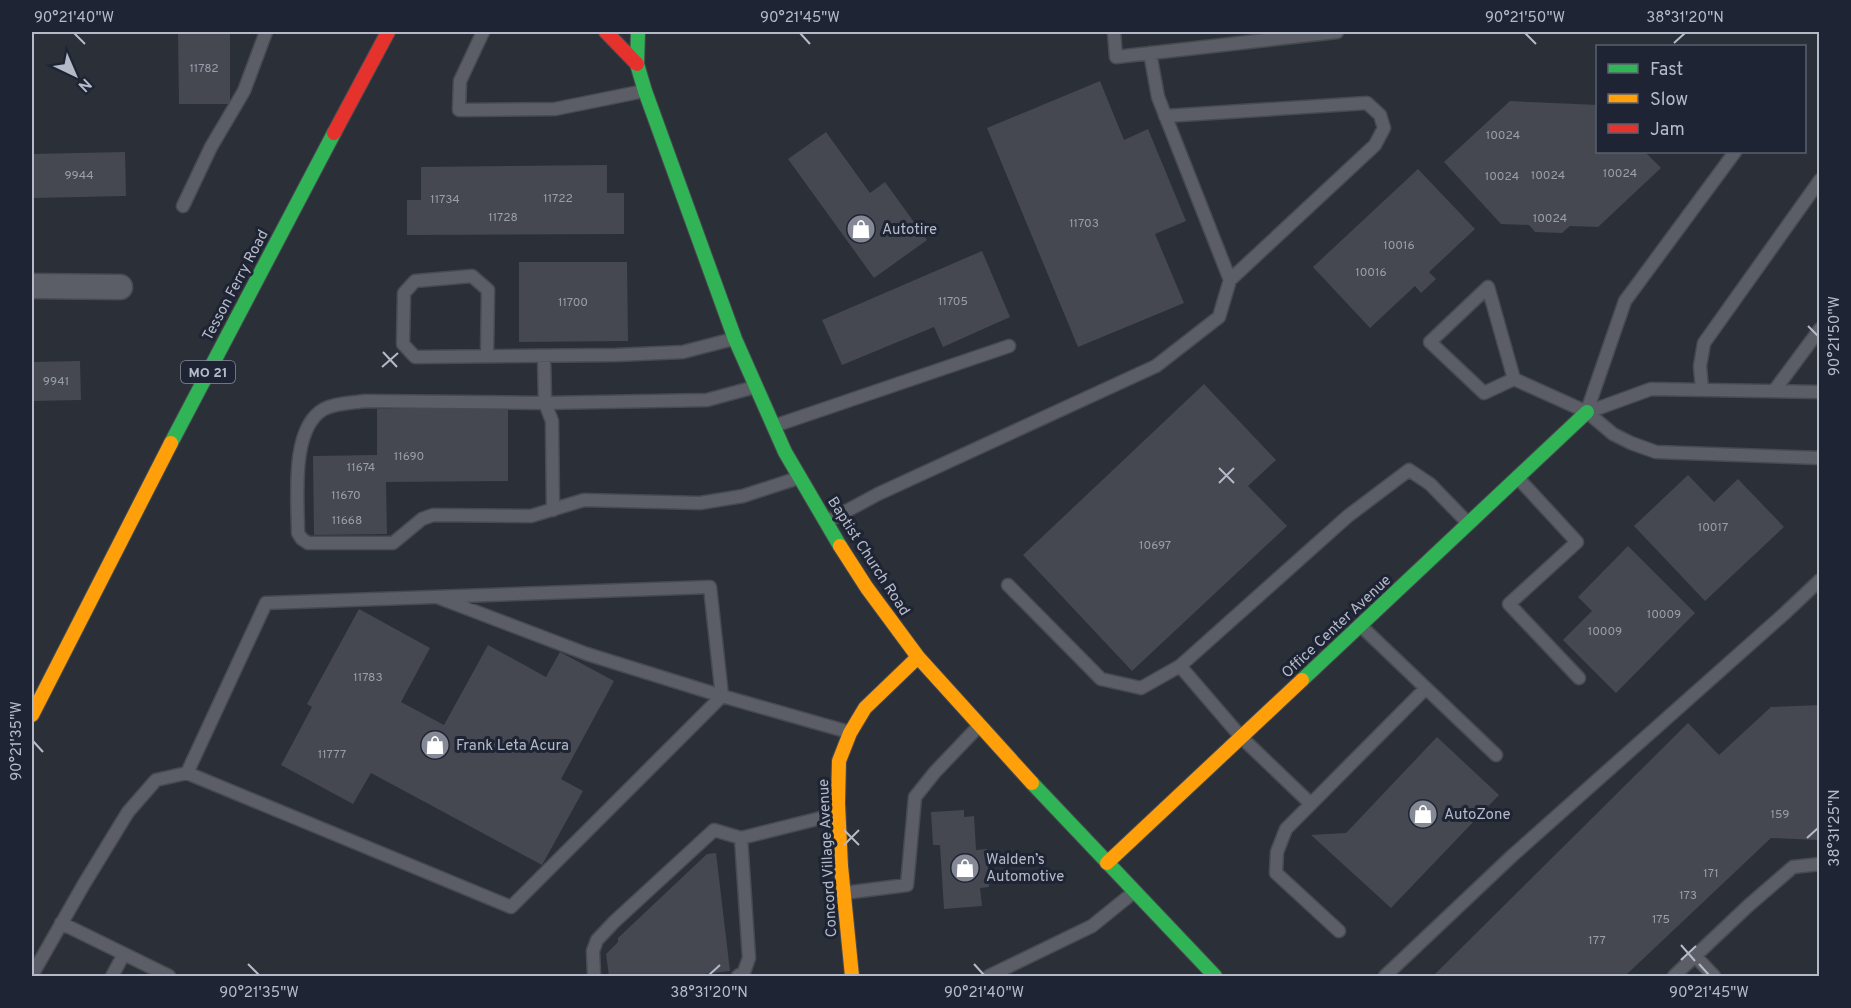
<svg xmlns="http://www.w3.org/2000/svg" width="1851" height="1008" viewBox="0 0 1851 1008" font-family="Overpass,sans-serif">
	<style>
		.building { fill: #454850 }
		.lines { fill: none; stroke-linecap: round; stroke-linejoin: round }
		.lane-casing { stroke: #474a51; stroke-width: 15 }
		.street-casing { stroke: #474a51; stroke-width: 27 }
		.fast-casing { stroke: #474a51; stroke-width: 16 }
		.slow-casing { stroke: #474a51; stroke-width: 16 }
		.jam-casing { stroke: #474a51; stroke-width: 16 }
		.lane { stroke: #5b5e66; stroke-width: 12 }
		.street { stroke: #5b5e66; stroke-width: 24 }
		.fast { stroke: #30b455; stroke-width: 14 }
		.slow { stroke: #ff9f0a; stroke-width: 14 }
		.jam { stroke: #e5322d; stroke-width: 14 }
		.ticks { fill: none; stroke: #b5bac9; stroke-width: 2 }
		.labels { text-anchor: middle; stroke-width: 6; stroke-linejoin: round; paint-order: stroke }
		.number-label { font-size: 12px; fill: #999eab }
		.shield { fill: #1e2433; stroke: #888d9c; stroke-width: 1.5 }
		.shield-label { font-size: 14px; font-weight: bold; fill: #b5bac9 }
		.poi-label { font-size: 15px; fill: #b5bac9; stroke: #1e2433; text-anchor: start }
		.street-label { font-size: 15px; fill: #b5bac9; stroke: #1e2433 }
		.neatline { fill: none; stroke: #b5bac9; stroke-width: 2 }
		.ticks-label { font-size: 15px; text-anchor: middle; fill: #b5bac9 }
	</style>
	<rect width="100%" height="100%" fill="#2b2f38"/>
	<path class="building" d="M178,32h52v72h-51z
		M1100,81l24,59 24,-11 38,92 -31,13 29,69 -106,44 -91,-219z
		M1510,101l88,4v47h47l16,16 -63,59 -28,-1 -8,7 -27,-1 -6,-7 -28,-1 -57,-62z
		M826,132l44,61 15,-11 42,58 -53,38 -86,-119z
		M125,152l1,44 -94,2v-44z
		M607,165v28h17v41l-217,1v-35h14v-33z
		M1418,169l57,60 -46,43 7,7 -15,14 -6,-7 -45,42 -57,-61z
		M982,251l28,66 -67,30 -9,-20 -92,38 -20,-45z
		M519,262h108l1,79 -109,1z
		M80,361l1,39 -49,1v-39z
		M1204,384l72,76 -28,26 39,40 -155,145 -109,-116z
		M508,407v74l-122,1 1,52 -73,1 -1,-79 64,-1v-46z
		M1688,475l26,27 24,-23 46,48 -79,74 -71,-75z
		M1628,546l67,67 -79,80 -53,-53 29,-29 -14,-14z
		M359,609l71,39 -29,54 43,23 44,-80 58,32 14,-25 54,29 -53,98 22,12 -41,74 -171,-92 -18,31 -72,-39 31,-58 -5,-3z
		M1820,705v135l-49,-2 -146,138h-192l255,-253 31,32 52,-48z
		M1437,737l62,58 -108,113 -80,-73 35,-2z
		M964,810v7l10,-1 2,34 11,-1 2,38 -9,1 2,18 -38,3 -4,-64h-7l-2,-33z
		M716,853l14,118 -45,5h-76l-3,-22 12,-12v-4l89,-84z"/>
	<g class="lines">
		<g class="lane-casing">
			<path id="lane" d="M483,32l-23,49 -1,29 96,-1 89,-18
				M1114,32l2,25 221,-25
				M1165,116l202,-13 13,12 4,13 -9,17 -145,135
				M183,206l28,-59 33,-56 22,-59
				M487,356l1,-66 -16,-14 -57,5 -11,12 -1,51 12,13 201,-2 67,-3 50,-13
				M544,356l1,47 7,18 1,89
				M1514,379l-26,-92 -58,55 54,51 30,-14 73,33 26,22 18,9 25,9 164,6
				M755,387l-48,13 -162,3 -180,-2c-13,2 -29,2 -41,8 -34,19 -26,90 -26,124l4,6 6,4h85l29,-24 11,-4 98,1 53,-16 116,3 43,-7 55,-18
				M1702,390l-2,-24 4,-23 116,-163
				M1774,391l46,-62
				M1587,411l38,-110 110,-149
				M1588,412l63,-23 169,3
				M774,426l235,-80
				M1518,478l59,64 -68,62 70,74
				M826,522l52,-28 278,-128 63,-49 11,-37 -72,-183 -8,-44
				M1008,585l93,94 40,9 39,-22
				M437,597l150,57 135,42 -12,-109 -444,16 -79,170 324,134 211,-211 127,36
				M1361,626l135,129
				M1311,804l-70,-67 -61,-71 168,-150 61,-46 21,14 38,39
				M844,893l63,-8 8,-88 20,-25 43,-45
				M61,923l108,53
				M1339,931l-63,-58 1,-21 9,-23 140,-141
				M1695,956l19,20
				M32,975l52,-91 44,-72 28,-32 31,-7
				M112,976l12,-22
				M594,976l-1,-25 4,-11 17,-18 100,-92 27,8 96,-24
				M738,976l6,-4 5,-14 -8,-120
				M989,976l103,-50 42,-34
				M1385,976l128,-121 271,-241 36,-34
				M1674,976l74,-70 45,-39 27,-3"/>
		</g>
		<g class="street-casing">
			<path id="street" d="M32,286l88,1"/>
		</g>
		<g class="fast-casing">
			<path id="fast" d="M638,32l-1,32 8,27 90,248 50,113 55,94
				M171,443l163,-310
				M1302,680l285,-268
				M1032,783l183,193"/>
		</g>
		<g class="slow-casing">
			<path id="slow" d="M840,546l27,42 51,69 114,126
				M32,715l139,-272
				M1107,863l195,-183
				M852,976l-11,-110 -3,-63 1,-42 11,-28 15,-25 53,-51"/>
		</g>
		<g class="jam-casing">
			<path id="jam" d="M606,32l31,32
				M334,133l54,-101"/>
		</g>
		<use href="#lane" class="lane"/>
		<use href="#street" class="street"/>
		<use href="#fast" class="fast"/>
		<use href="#slow" class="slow"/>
		<use href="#jam" class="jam"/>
	</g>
	<path class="ticks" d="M74,33l11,11M800,33l10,11M1525,33l11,11M1674,43l11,-10M1808,326l10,10M383,352l14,15M382,367l16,-14M1219,468l15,15M1219,483l15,-15M33,741l10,11M844,830l15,15M1807,838l11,-10M844,845l15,-15M1681,945l14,16M1681,960l15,-14M248,964l11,11M974,964l10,11M1699,964l10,11M709,975l11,-10"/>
	<defs>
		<g id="shop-disc" transform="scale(1.5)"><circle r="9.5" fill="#858996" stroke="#1e2433"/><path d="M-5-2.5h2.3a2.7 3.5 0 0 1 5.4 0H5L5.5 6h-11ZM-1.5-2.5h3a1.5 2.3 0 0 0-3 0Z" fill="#fff"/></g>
	</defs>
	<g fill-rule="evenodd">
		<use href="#shop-disc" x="861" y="229"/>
		<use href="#shop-disc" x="435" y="745"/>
		<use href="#shop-disc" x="1423" y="814"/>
		<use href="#shop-disc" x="965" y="868"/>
	</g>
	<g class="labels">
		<g class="number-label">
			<text x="204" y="72">11782</text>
			<text x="1503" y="139">10024</text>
			<text x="1620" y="177">10024</text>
			<text x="79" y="179">9944</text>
			<text x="1548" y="179">10024</text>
			<text x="1502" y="180">10024</text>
			<text x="558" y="202">11722</text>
			<text x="445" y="203">11734</text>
			<text x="503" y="221">11728</text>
			<text x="1550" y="222">10024</text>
			<text x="1084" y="227">11703</text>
			<text x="1399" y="249">10016</text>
			<text x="1371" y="276">10016</text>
			<text x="953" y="305">11705</text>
			<text x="573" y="306">11700</text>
			<text x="56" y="385">9941</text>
			<text x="409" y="460">11690</text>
			<text x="361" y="471">11674</text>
			<text x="346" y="499">11670</text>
			<text x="347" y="524">11668</text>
			<text x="1713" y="531">10017</text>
			<text x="1155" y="549">10697</text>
			<text x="1664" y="618">10009</text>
			<text x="1605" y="635">10009</text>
			<text x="368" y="681">11783</text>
			<text x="332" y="758">11777</text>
			<text x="1780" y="818">159</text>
			<text x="1711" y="877">171</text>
			<text x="1688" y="899">173</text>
			<text x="1661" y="923">175</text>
			<text x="1597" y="944">177</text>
		</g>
		<rect class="shield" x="181" y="361" width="54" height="22" rx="4.5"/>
		<g class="shield-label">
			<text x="208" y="377">MO 21</text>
		</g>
		<g class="poi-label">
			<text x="882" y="234">Autotire</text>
			<text x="456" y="750">Frank Leta Acura</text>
			<text x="1444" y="819">AutoZone</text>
			<text x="986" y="864">Walden’s<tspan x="986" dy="17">Automotive</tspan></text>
		</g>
		<g class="street-label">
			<text transform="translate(235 285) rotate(-62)" y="5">Tesson Ferry Road</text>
			<text transform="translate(869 556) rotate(57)" y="5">Baptist Church Road</text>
			<text transform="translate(1336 626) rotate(-43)" y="5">Office Center Avenue</text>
			<text transform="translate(827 858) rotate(-93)" y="5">Concord Village Avenue</text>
		</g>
	</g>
	<rect width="1851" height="1008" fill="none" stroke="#1e2433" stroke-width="66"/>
	<rect x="1596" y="45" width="210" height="108" fill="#1e2433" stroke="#5a606f" stroke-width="1.5"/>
	<rect x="1608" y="64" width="30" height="9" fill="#30b455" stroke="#5a606f" stroke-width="1.5"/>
	<text x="1650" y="75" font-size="18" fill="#b5bac9">Fast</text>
	<rect x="1608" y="94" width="30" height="9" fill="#ff9f0a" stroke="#5a606f" stroke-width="1.5"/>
	<text x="1650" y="105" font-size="18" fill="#b5bac9">Slow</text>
	<rect x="1608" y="124" width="30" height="9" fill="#e5322d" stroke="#5a606f" stroke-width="1.5"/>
	<text x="1650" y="135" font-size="18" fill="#b5bac9">Jam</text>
	<g transform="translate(75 75) rotate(136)" stroke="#1e2433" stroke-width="4.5" paint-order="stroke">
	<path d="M0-4.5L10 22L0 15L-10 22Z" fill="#b5bac9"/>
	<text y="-9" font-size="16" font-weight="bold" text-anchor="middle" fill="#b5bac9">N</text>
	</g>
	<rect x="33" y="33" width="1785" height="942" class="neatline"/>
	<g class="ticks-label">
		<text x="74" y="22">90°21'40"W</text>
		<text x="800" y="22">90°21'45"W</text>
		<text x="1525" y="22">90°21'50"W</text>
		<text x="1685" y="22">38°31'20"N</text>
		<text transform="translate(1834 336) rotate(-90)" y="5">90°21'50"W</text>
		<text transform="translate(16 741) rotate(-90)" y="5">90°21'35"W</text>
		<text transform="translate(1834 828) rotate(-90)" y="5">38°31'25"N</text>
		<text x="259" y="997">90°21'35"W</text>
		<text x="709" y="997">38°31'20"N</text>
		<text x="984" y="997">90°21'40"W</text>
		<text x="1709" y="997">90°21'45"W</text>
	</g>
</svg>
